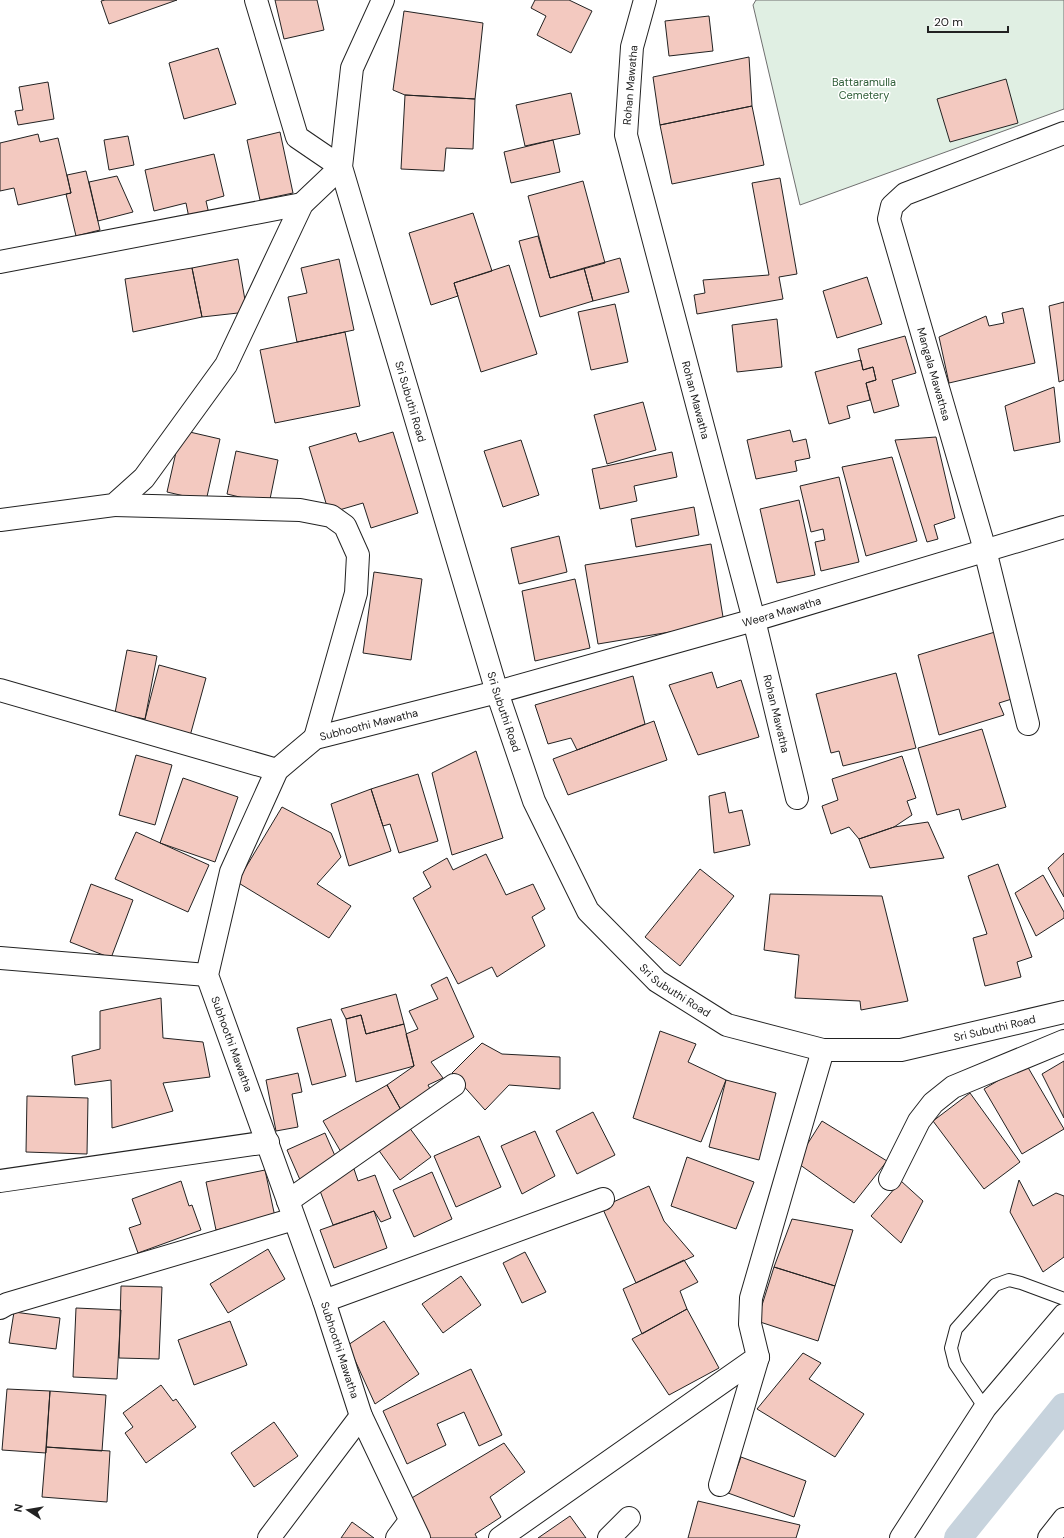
<svg xmlns="http://www.w3.org/2000/svg" width="1064" height="1538" viewBox="0 0 1064 1538" font-family="'DM Sans',sans-serif">
	<style>
		.green { fill: #e0efe3; stroke: #6f6f6f }
		.lines { fill: none; stroke-linecap: round; stroke-linejoin: round }
		.canal { stroke: #c7d3dd; stroke-width: 28 }
		.building { fill: #f3c9c0; stroke: #222 }
		.service-casing { stroke: #222; stroke-width: 14 }
		.minor-casing { stroke: #222; stroke-width: 24 }
		.primary-casing { stroke: #222; stroke-width: 24 }
		.service { stroke: #fff; stroke-width: 12 }
		.minor { stroke: #fff; stroke-width: 22 }
		.primary { stroke: #fff; stroke-width: 22 }
		.labels { text-anchor: middle; stroke-width: 3; stroke-linejoin: round; paint-order: stroke }
		.park-label { font-size: 11px; fill: #2f5e38; stroke: #fff }
		.street-label { font-size: 11px; fill: #222; stroke: #fff }
	</style>
	<rect width="100%" height="100%" fill="#fff"/>
	<path class="green" d="M756,0h308v109l-264,96 -47,-200z"/>
	<g class="lines">
		<path class="canal" d="M958,1538l106,-131"/>
	</g>
	<path class="building" d="M105,0h72l-68,24 -8,-23z
		M275,0h42l7,30 -40,9z
		M535,0h34l23,11 -21,42 -34,-18 9,-19 -15,-8z
		M404,11l79,12 -8,76 -70,-4 -12,-5z
		M709,16l4,35 -44,5 -4,-35z
		M218,48l18,56 -52,15 -15,-56z
		M749,57l3,49 -92,19 -7,-48z
		M1006,79l12,44 -68,19 -13,-43z
		M48,82l6,37 -36,6 -3,-14 8,-1 -4,-23z
		M571,93l9,41 -55,12 -9,-41z
		M405,95l70,4 -2,50 -27,-1 -2,23 -43,-2z
		M752,106l12,59 -92,19 -12,-59z
		M280,132l13,61 -33,7 -13,-60z
		M38,134l2,8 18,-4 13,55 -53,12 -4,-17 -14,3v-48z
		M128,136l6,29 -25,5 -5,-30z
		M553,140l7,32 -49,11 -7,-31z
		M214,154l10,42 -18,5 3,13 -20,4 -3,-15 -32,8 -9,-41z
		M86,171l14,59 -24,6 -10,-42 5,-1 -4,-18z
		M117,176l16,36 -35,9 -9,-39z
		M780,178l17,96 -18,3 4,22 -86,15 -3,-19 11,-2 -2,-13 66,-5 -17,-92z
		M583,181l22,82 -55,15 -22,-82z
		M473,213l19,58 -38,12 4,13 -27,9 -22,-72z
		M538,236l12,42 34,-10 9,33 -53,16 -21,-76z
		M620,258l9,34 -36,9 -9,-33z
		M238,259l9,53 -45,5 -10,-49z
		M339,259l15,71 -57,12 -9,-45 19,-4 -6,-25z
		M509,265l28,89 -56,18 -27,-89z
		M192,268l10,49 -69,15 -8,-53z
		M867,277l15,47 -45,14 -14,-47z
		M1064,302v78l-5,2 -10,-76z
		M615,304l13,58 -37,8 -13,-58z
		M1023,308l12,55 -86,20 -10,-46 47,-21 3,10 15,-3 -2,-10z
		M777,319l5,48 -45,5 -5,-47z
		M345,332l15,74 -85,17 -15,-73z
		M905,336l11,37 -24,7 7,26 -25,7 -8,-30 10,-3 -3,-13 -10,3 -5,-21z
		M861,360l2,10 10,-3 3,13 -10,3 4,17 -23,6 3,12 -21,6 -14,-52z
		M1054,387l6,55 -46,9 -9,-45z
		M643,402l13,48 -49,14 -13,-49z
		M181,430l39,9 -14,62 -39,-9z
		M790,430l3,12 13,-3 4,19 -15,3 2,10 -41,8 -9,-39z
		M393,432l25,81 -47,15 -8,-25 -34,10 -20,-66 47,-14 3,9z
		M936,437l19,81 -21,7 4,14 -11,3 -32,-102z
		M521,440l18,55 -36,12 -19,-56z
		M236,451l42,9 -9,44 -42,-10z
		M672,452l5,25 -43,9 3,15 -37,8 -8,-40z
		M892,457l25,84 -51,15 -24,-89z
		M839,477l20,85 -38,9 -6,-29 10,-2 -2,-11 -12,3 -11,-46z
		M799,500l16,75 -38,8 -17,-74z
		M694,507l5,28 -63,12 -5,-28z
		M559,536l8,36 -48,12 -8,-36z
		M711,544l13,79 -126,21 -13,-79z
		M374,572l48,7 -11,81 -48,-7z
		M575,579l15,69 -55,13 -13,-70z
		M995,632l20,66 -16,5 5,12 -65,20 -21,-80z
		M127,650l30,6 -12,63 -30,-6z
		M159,665l47,13 -16,58 -46,-13z
		M712,672l5,16 24,-8 18,57 -61,18 -29,-70z
		M896,673l20,75 -73,18 -4,-15 -8,2 -15,-59z
		M633,676l12,48 -68,26 -6,-12 -23,6 -13,-39z
		M654,721l13,39 -99,35 -15,-36z
		M982,729l24,78 -44,13 -3,-11 -22,6 -19,-67z
		M476,751l27,87 -51,17 -20,-82z
		M136,755l36,10 -17,60 -36,-10z
		M902,756l14,42 -9,3 5,14 -18,12 -35,12 -10,-12 -18,7 -9,-28 16,-6 -6,-21z
		M418,774l20,67 -39,12 -9,-29 -7,2 -12,-37z
		M183,778l55,19 -23,65 -55,-19z
		M371,789l20,62 -42,15 -18,-62z
		M725,792l4,21 13,-3 8,35 -36,8 -5,-57z
		M282,807l49,26 10,24 -24,27 34,22 -22,32 -92,-56z
		M928,822l16,36 -74,10 -11,-29 35,-12z
		M136,832l73,33 -21,47 -73,-33z
		M1064,853v44l-16,-29z
		M486,854l20,41 27,-11 12,25 -13,8 13,29 -48,31 -5,-10 -34,17 -45,-86 18,-11 -8,-15 24,-14 6,12z
		M998,864l34,93 -15,5 4,15 -36,9 -12,-48 14,-4 -19,-58z
		M700,869l34,27 -54,70 -35,-29z
		M1043,875l21,37v6l-28,18 -21,-43z
		M91,884l42,16 -22,58 -41,-16z
		M770,894l112,2 26,105 -47,9 -1,-9 -65,-3 4,-43 -35,-5z
		M447,977l27,60 -43,25 12,16 -15,7 4,8 -31,17 -14,-25 27,-19 -8,-32 12,-5 -9,-18 29,-12 -7,-14z
		M396,994l8,30 -38,10 -5,-19 -15,4 -5,-10z
		M161,998l2,40 40,4 7,35 -47,6 10,28 -61,17 -1,-48 -36,5 -3,-29 28,-7v-38z
		M361,1015l5,19 38,-10 10,42 -58,16 -10,-63z
		M331,1019l15,57 -34,9 -15,-57z
		M660,1031l36,13 -8,18 38,18 -25,62 -68,-24z
		M482,1043l20,11 58,3v32l-51,-4 -24,25 -33,-37z
		M1064,1061v57l-22,-44z
		M1026,1064l38,65 -42,25 -38,-65z
		M298,1073l4,19 -10,2 6,33 -22,4 -10,-51z
		M726,1080l50,13 -17,67 -50,-13z
		M387,1085l18,32 -64,35 -18,-31z
		M970,1093l50,69 -36,27 -51,-68z
		M27,1096l61,2 -1,56 -61,-2z
		M593,1112l22,43 -38,19 -21,-43z
		M822,1121l65,40 -33,42 -58,-41z
		M406,1123l25,34 -31,23 -25,-35z
		M535,1131l20,45 -33,18 -21,-48z
		M325,1133l14,32 -38,17 -14,-32z
		M479,1136l22,51 -45,20 -22,-51z
		M687,1157l67,25 -18,47 -65,-23z
		M354,1169l4,12 17,-6 16,43 -10,4 -7,-11 -41,14 -16,-42z
		M265,1170l10,47 -59,13 -10,-48z
		M432,1172l20,47 -38,18 -21,-47z
		M1019,1180l14,26 23,-13 8,3v61l-21,15 -33,-60z
		M181,1181l8,25 3,-1 9,25 -63,23 -9,-25 12,-4 -9,-25z
		M901,1181l22,20 -22,42 -30,-27z
		M649,1186l15,35 30,35 -58,27 -34,-76z
		M374,1211l13,37 -53,20 -14,-38z
		M792,1219l61,11 -18,56 -61,-19z
		M268,1249l17,30 -57,34 -18,-29z
		M525,1252l21,40 -24,11 -19,-40z
		M684,1260l14,22 -18,9 7,18 -45,25 -19,-45z
		M774,1267l61,19 -17,55 -61,-20z
		M461,1276l20,29 -38,28 -21,-29z
		M121,1286l41,1 -3,72 -40,-1z
		M76,1308l45,2 -4,69 -44,-2z
		M687,1309l32,59 -50,27 -37,-56z
		M14,1312l46,6 -4,31 -47,-6z
		M230,1321l17,44 -53,20 -16,-45z
		M384,1321l35,53 -44,30 -27,-59z
		M803,1353l18,10 -12,16 55,35 -29,43 -78,-48z
		M471,1369l31,66 -23,11 -15,-34 -27,12 9,21 -39,19 -24,-53z
		M161,1385l12,16 3,-2 20,28 -50,36 -21,-30 8,-6 -10,-14z
		M7,1389l43,2 -4,62 -44,-3z
		M50,1391l56,4 -4,56 -56,-4z
		M274,1422l24,34 -44,31 -23,-34z
		M504,1443l21,29 -35,25 11,20 -26,17 2,4h-49l-23,-36z
		M46,1447l64,4 -3,51 -65,-5z
		M741,1457l65,24 -12,36 -66,-24z
		M698,1501l102,24 -4,13h-108z
		M570,1516l16,22h-48z
		M352,1522l22,16h-33z"/>
	<g class="lines">
		<g class="service-casing">
			<path id="service" d="M985,1408l-30,-44 -4,-16 5,-19 39,-44 14,-5 12,3 43,16"/>
		</g>
		<g class="minor-casing">
			<g id="minor">
				<path id="s1" d="M383,0l-31,68 -11,99 156,525 37,109 54,110 69,70 70,44 96,25h78l163,-38"/>
				<path id="s2" d="M645,0l-13,47 -6,88 128,485 43,178"/>
				<path d="M0,262l302,-58"/>
				<path d="M114,505l186,5 31,6 14,10 13,29 -2,38 -41,145"/>
				<path d="M0,520l114,-15 30,-27 82,-113 76,-161 39,-37 -44,-30 -41,-137"/>
				<path d="M0,690l277,80"/>
				<path d="M1028,724l-43,-174 -96,-331 3,-13 13,-12 159,-61"/>
				<path d="M0,958l207,17"/>
				<path d="M890,1179l29,-58 14,-18 20,-16 111,-46"/>
				<path d="M0,1181l268,-39"/>
				<path d="M288,1201l166,-116"/>
				<path d="M324,1301l279,-102"/>
				<path d="M0,1308l7,-4 287,-85"/>
				<path d="M720,1485l38,-128"/>
				<path d="M269,1538l92,-122"/>
				<path d="M397,1538l13,-17"/>
				<path id="s3" d="M419,1538l-58,-122 -37,-115 -117,-326 24,-103 46,-102 38,-32 182,-46 257,-72 310,-93"/>
				<path d="M500,1538l258,-181 -8,-33 1,-26 72,-248"/>
				<path d="M609,1538l20,-20"/>
				<path d="M901,1538l84,-130 79,-93"/>
			</g>
		</g>
		<g class="primary-casing">
			<path id="primary" d="M1049,1538l15,-19"/>
		</g>
		<use href="#service" class="service"/>
		<use href="#minor" class="minor"/>
		<use href="#primary" class="primary"/>
	</g>
	<g class="labels">
		<g class="park-label">
			<text x="864" y="86">Battaramulla<tspan x="864" dy="13">Cemetery</tspan></text>
		</g>
		<g class="street-label">
			<text transform="translate(630 85) rotate(-85)" y="4">Rohan Mawatha</text>
			<text transform="translate(934 374) rotate(74)" y="4">Mangala Mawathsa</text>
			<text dy="4" stroke="none"><textPath href="#s2" startOffset="411">Rohan Mawatha</textPath></text>
			<text dy="4" stroke="none"><textPath href="#s1" startOffset="419">Sri Subuthi Road</textPath></text>
			<text dy="4" stroke="none"><textPath href="#s3" startOffset="1353">Weera Mawatha</textPath></text>
			<text dy="4" stroke="none"><textPath href="#s1" startOffset="743">Sri Subuthi Road</textPath></text>
			<text dy="4" stroke="none"><textPath href="#s2" startOffset="735">Rohan Mawatha</textPath></text>
			<text dy="4" stroke="none"><textPath href="#s3" startOffset="925">Subhoothi Mawatha</textPath></text>
			<text dy="4" stroke="none"><textPath href="#s1" startOffset="1078">Sri Subuthi Road</textPath></text>
			<text dy="4" stroke="none"><textPath href="#s1" startOffset="1414">Sri Subuthi Road</textPath></text>
			<text transform="translate(232 1044) rotate(70)" y="4">Subhoothi Mawatha</text>
			<text transform="translate(340 1350) rotate(72)" y="4">Subhoothi Mawatha</text>
		</g>
	</g>
	<g transform="translate(28 1510) rotate(282)" stroke="#ffffff" stroke-width="3" paint-order="stroke">
	<path d="M0-3L7 15L0 10L-7 15Z" fill="#222222"/>
	<text y="-6" font-size="11" font-weight="bold" text-anchor="middle" fill="#222222">N</text>
	</g>
	<path d="M928 26v6h80v-6" fill="none" stroke="#222222" stroke-width="2"/>
	<text x="934" y="26" font-size="12" fill="#222222" stroke="#ffffff" stroke-width="3" paint-order="stroke">20 m</text>
</svg>
